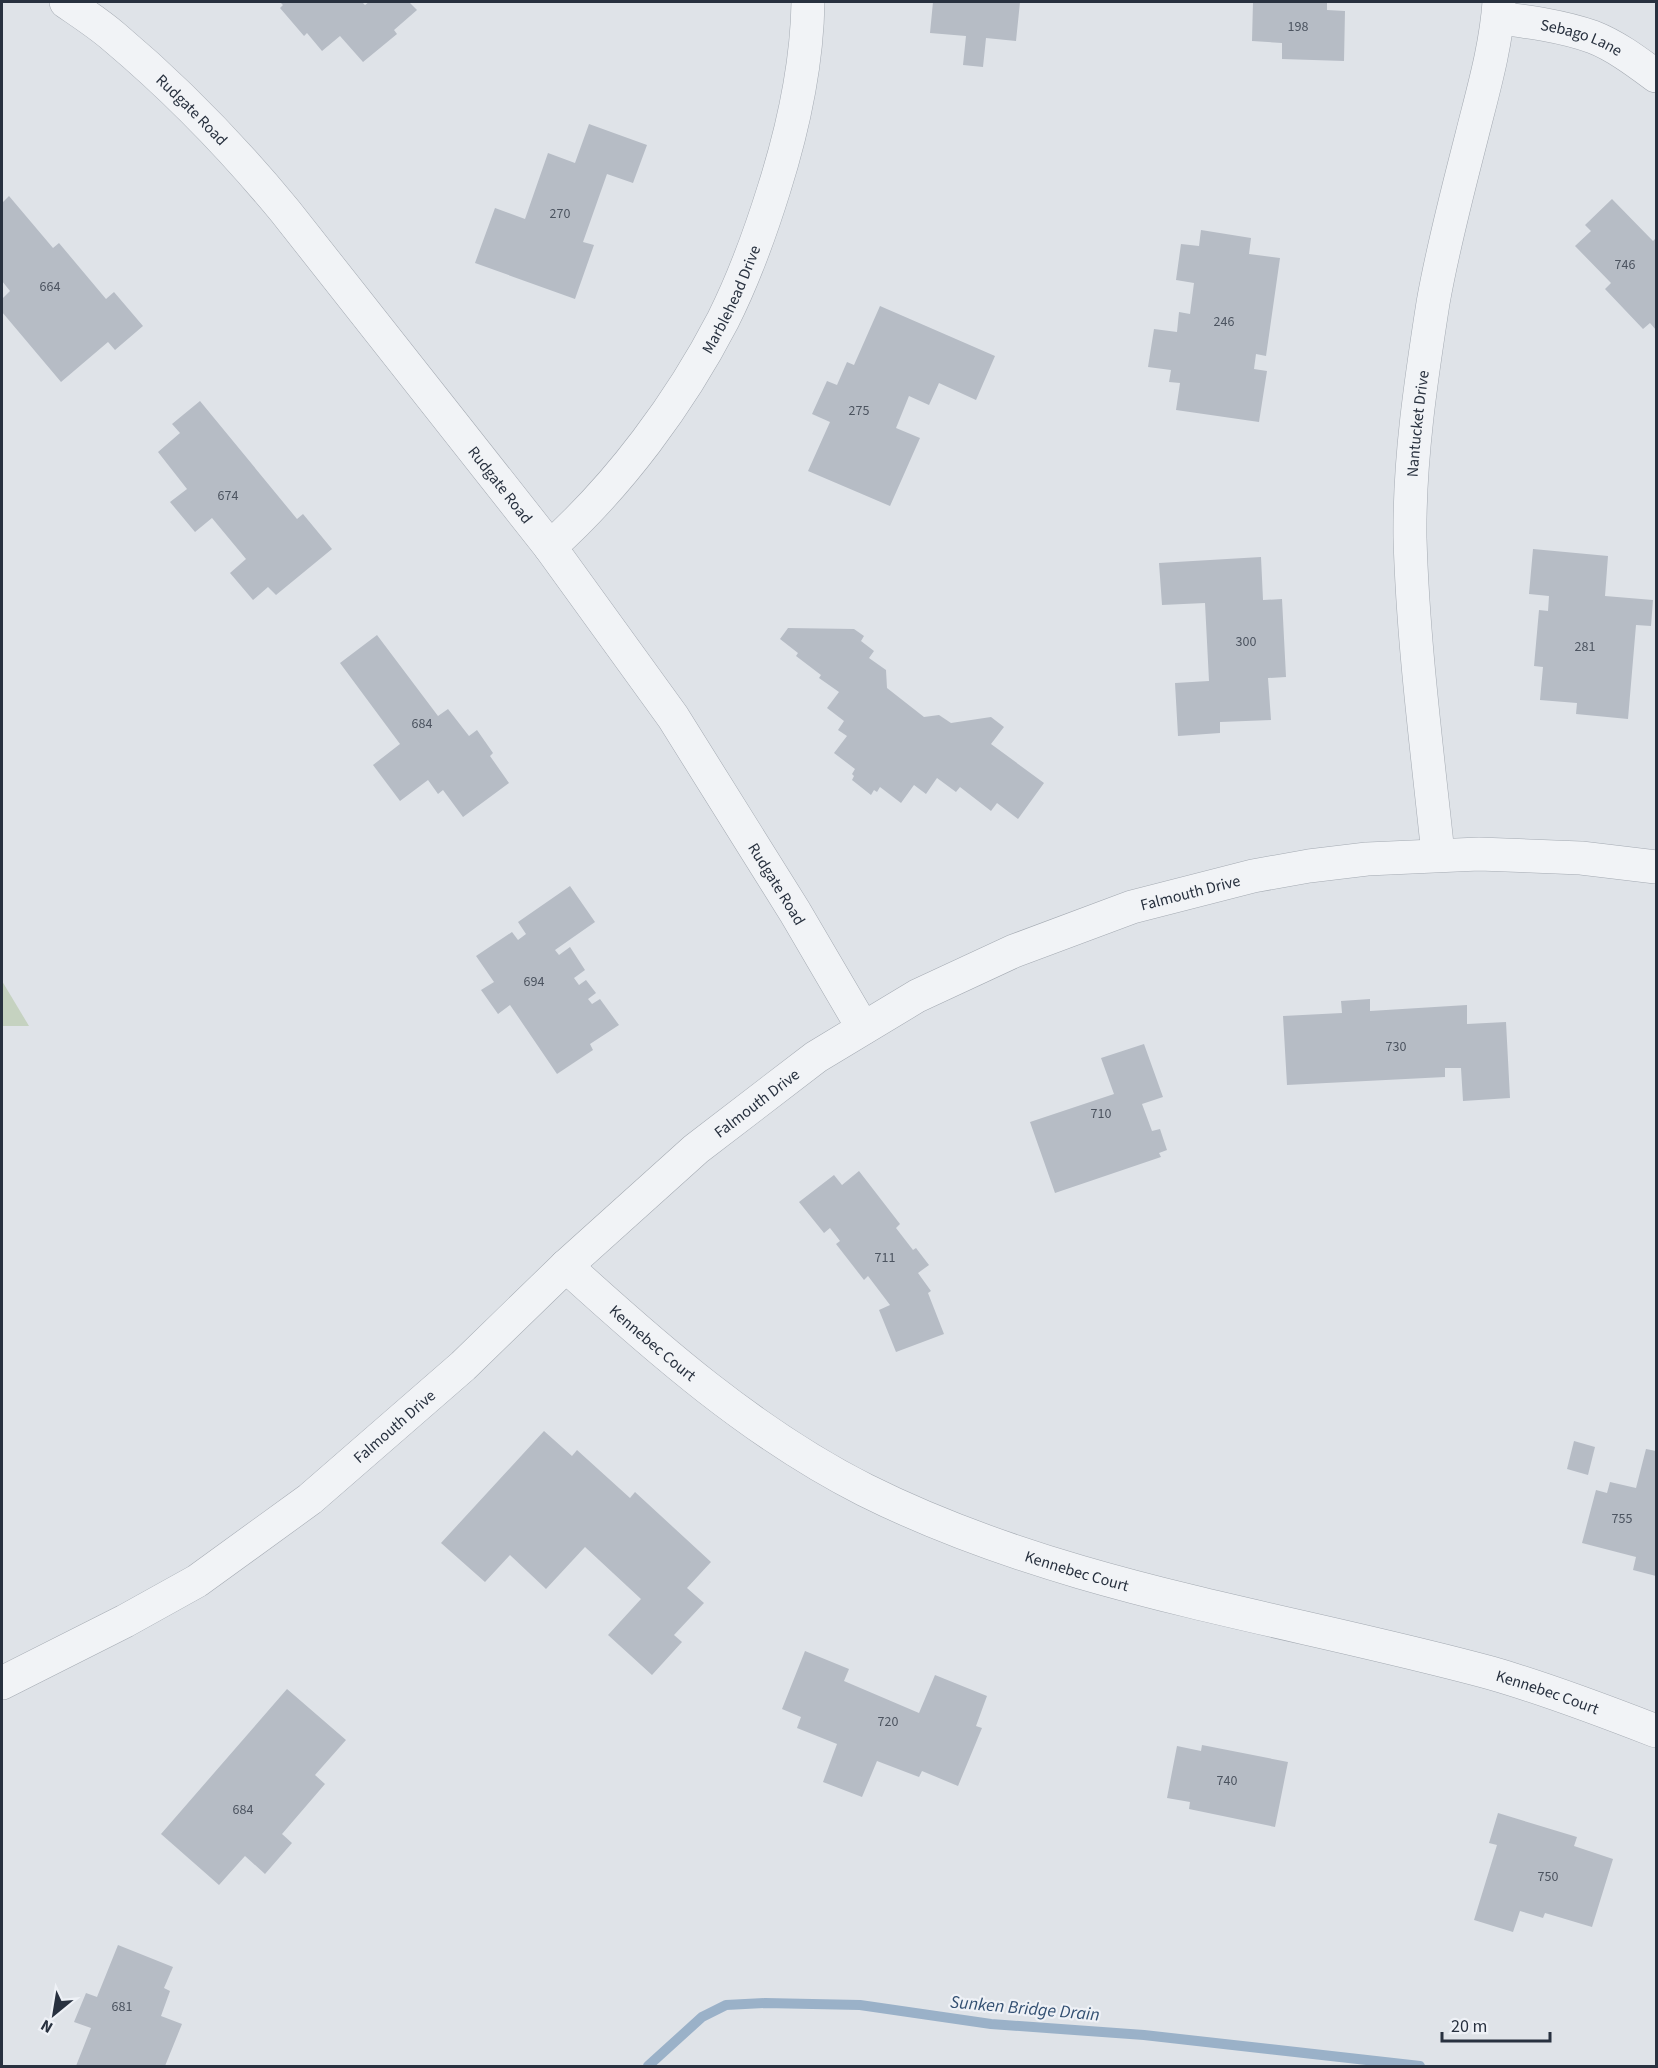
<svg xmlns="http://www.w3.org/2000/svg" width="1658" height="2068" viewBox="0 0 1658 2068" font-family="'Source Sans 3',sans-serif">
	<style>
		.green { fill: #c5d2c0 }
		.lines { fill: none; stroke-linecap: round; stroke-linejoin: round }
		.stream { stroke: #9ab1c8; stroke-width: 10 }
		.building { fill: #b6bcc5 }
		.minor-casing { stroke: #a4aab2; stroke-width: 34 }
		.minor { stroke: #f1f3f6; stroke-width: 33 }
		.labels { text-anchor: middle; stroke-width: 4.5; stroke-linejoin: round; paint-order: stroke }
		.number-label { font-size: 14px; fill: #4c5460 }
		.street-label { font-size: 16px; fill: #28313f; stroke: #eef1f6 }
		.water-label { font-size: 18px; font-style: italic; fill: #335072; stroke: #eef1f6 }
	</style>
	<rect width="100%" height="100%" fill="#dfe3e8"/>
	<path class="green" d="M2,981l27,45h-27z"/>
	<g class="lines">
		<path class="stream" d="M648,2066l54,-49 24,-12 39,-2 95,2 131,19 153,11 276,31"/>
	</g>
	<path class="building" d="M280,2h82l3,3 4,-3h40l8,8 -23,20 3,4 -34,28 -23,-26 -18,15 -15,-18 -3,3 -24,-28 3,-3z
		M933,2h87l-4,39 -30,-3 -3,29 -20,-2 3,-29 -36,-3z
		M1253,2h74v8l18,1 -1,50 -62,-2v-16l-30,-2z
		M589,124l58,21 -14,38 -26,-9 -24,68 11,3 -19,54 -100,-36 20,-55 30,11 23,-66 27,10z
		M9,196l44,52 6,-5 47,56 8,-7 29,34 -28,24 -7,-8 -47,40 -59,-70v-13l8,-8 -8,-10v-78z
		M1612,199l41,42 3,-3v92l-6,-7 -7,6 -38,-40 6,-6 -36,-37 16,-15 -6,-6z
		M1201,230l50,8 -2,16 31,4 -14,98 -10,-2 -2,15 13,2 -8,51 -83,-12 4,-27 -11,-1 2,-12 -23,-3 6,-38 23,3 2,-20 11,2 4,-31 -18,-3 5,-36 18,2z
		M880,306l115,50 -19,44 -37,-17 -10,22 -20,-9 -13,32 24,10 -30,68 -82,-35 22,-49 -18,-8 15,-33 10,4 10,-23 7,3z
		M200,401l97,118 6,-5 29,35 -56,46 -8,-8 -15,13 -23,-27 16,-14 -34,-41 -17,14 -25,-30 17,-13 -29,-37 22,-19 -8,-9z
		M1533,549l75,7 -3,40 48,4 -2,26 -15,-1 -8,94 -52,-5 1,-11 -37,-3 3,-33 -9,-1 5,-56 9,1 1,-15 -20,-2z
		M1261,557l2,43 19,-1 4,78 -18,1 3,42 -51,2v11l-42,3 -3,-53 34,-2 -4,-78 -43,2 -3,-42z
		M788,628l66,1 10,7 -3,5 13,10 -5,7 17,12 1,18 37,29 15,-2 12,8 40,-6 13,10 -13,17 53,39 -26,36 -21,-16 -6,8 -31,-24 -4,5 -19,-14 -11,16 -12,-9 -13,18 -21,-16 -3,5 -3,-2 -3,5 -19,-15 2,-4 -2,-2 3,-5 -21,-16 13,-17 -9,-6 6,-9 -17,-13 12,-16 -20,-14 2,-3 -25,-19 2,-3 -18,-14z
		M377,635l61,81 10,-7 21,27 8,-6 16,23 -3,3 19,27 -46,34 -20,-27 -5,4 -10,-14 -28,21 -27,-36 27,-21 -60,-81z
		M570,886l25,36 -40,28 4,5 11,-8 15,23 -11,8 5,7 7,-5 10,13 -8,6 4,5 8,-5 19,26 -29,19 3,6 -36,24 -47,-69 -12,9 -17,-24 13,-8 -18,-26 36,-24 6,8 8,-6 -8,-12z
		M1370,999v12l97,-6v19l39,-2 4,76 -47,3 -2,-33h-16v9l-158,8 -4,-69 59,-3 -1,-12z
		M1144,1044l19,53 -21,7 10,27 8,-2 7,21 -8,3 2,4 -106,36 -25,-71 84,-28 -13,-36z
		M859,1171l41,53 -4,4 17,22 3,-2 13,17 -11,8 13,18 -3,2 16,41 -48,18 -17,-42 11,-5 -22,-29 -4,4 -28,-36 4,-3 -10,-13 -6,5 -25,-31 35,-27 8,10z
		M544,1431l28,25 5,-6 53,48 5,-6 76,70 -24,26 17,15 -30,32 8,7 -30,33 -44,-40 33,-36 -56,-52 -39,42 -36,-34 -25,27 -44,-39z
		M1574,1441l21,6 -7,28 -21,-6z
		M1646,1449l10,2v125l-23,-6 3,-13 -54,-14 14,-53 11,3 3,-11 26,6z
		M805,1651l44,18 -5,12 75,32 16,-38 52,21 -11,30 6,2 -24,58 -36,-15 -3,6 -42,-16 -15,36 -39,-15 14,-38 -40,-16 4,-11 -19,-8z
		M287,1689l59,51 -31,35 10,9 -43,50 10,9 -27,31 -20,-18 -26,29 -58,-51z
		M1202,1745l86,17 -13,65 -86,-18 1,-7 -23,-4 10,-52 24,5z
		M1498,1813l79,24 -3,9 39,13 -21,68 -47,-14 -2,5 -23,-7 -7,21 -39,-12 23,-75 -8,-2z
		M118,1945l55,22 -9,21 6,3 -9,25 21,8 -17,42h-89l15,-38 -17,-6 12,-29 11,4z"/>
	<g class="lines">
		<g class="minor-casing">
			<g id="minor">
				<path id="s1" d="M66,2c16,11 33,22 48,35 63,53 119,111 171,174l265,336 123,170 122,195 68,116"/>
				<path id="s2" d="M1498,18c32,4 64,8 95,19 23,9 44,25 63,39"/>
				<path id="s3" d="M550,547c69,-62 130,-144 173,-227 21,-42 37,-86 51,-131 19,-60 33,-124 34,-187"/>
				<path id="s4" d="M1438,854c-11,-105 -25,-211 -28,-316 -1,-78 11,-158 23,-235 10,-57 25,-113 39,-168 11,-44 24,-88 27,-133"/>
				<path id="s5" d="M566,1266c91,83 188,168 299,224 196,98 416,126 626,183 56,16 111,37 165,58"/>
				<path id="s6" d="M2,1683l123,-62 72,-40 113,-82 153,-133 103,-100 130,-117 120,-92 101,-61 97,-45 118,-44 121,-31 56,-10 58,-7 112,-5 102,4 75,9"/>
			</g>
		</g>
		<use href="#minor" class="minor"/>
	</g>
	<g class="labels">
		<g class="number-label">
			<text x="1298" y="31">198</text>
			<text x="560" y="218">270</text>
			<text x="1625" y="269">746</text>
			<text x="50" y="291">664</text>
			<text x="1224" y="326">246</text>
			<text x="859" y="415">275</text>
			<text x="228" y="500">674</text>
			<text x="1246" y="646">300</text>
			<text x="1585" y="651">281</text>
			<text x="422" y="728">684</text>
			<text x="534" y="986">694</text>
			<text x="1396" y="1051">730</text>
			<text x="1101" y="1118">710</text>
			<text x="885" y="1262">711</text>
			<text x="1622" y="1523">755</text>
			<text x="888" y="1726">720</text>
			<text x="1227" y="1785">740</text>
			<text x="243" y="1814">684</text>
			<text x="1548" y="1881">750</text>
			<text x="122" y="2011">681</text>
		</g>
		<g class="street-label">
			<text dy="6" stroke="none"><textPath href="#s2" startOffset="86">Sebago Lane</textPath></text>
			<text dy="6" stroke="none"><textPath href="#s1" startOffset="166">Rudgate Road</textPath></text>
			<text dy="6" stroke="none"><textPath href="#s3" startOffset="309">Marblehead Drive</textPath></text>
			<text dy="6" stroke="none"><textPath href="#s4" startOffset="432">Nantucket Drive</textPath></text>
			<text dy="6" stroke="none"><textPath href="#s1" startOffset="652">Rudgate Road</textPath></text>
			<text dy="6" stroke="none"><textPath href="#s1" startOffset="1138">Rudgate Road</textPath></text>
			<text dy="6" stroke="none"><textPath href="#s6" startOffset="1443">Falmouth Drive</textPath></text>
			<text dy="6" stroke="none"><textPath href="#s6" startOffset="957">Falmouth Drive</textPath></text>
			<text dy="6" stroke="none"><textPath href="#s5" startOffset="116">Kennebec Court</textPath></text>
			<text dy="6" stroke="none"><textPath href="#s6" startOffset="471">Falmouth Drive</textPath></text>
			<text dy="6" stroke="none"><textPath href="#s5" startOffset="602">Kennebec Court</textPath></text>
			<text dy="6" stroke="none"><textPath href="#s5" startOffset="1088">Kennebec Court</textPath></text>
		</g>
		<g class="water-label">
			<text transform="translate(1025 2008) rotate(5)" y="6">Sunken Bridge Drain</text>
		</g>
	</g>
	<rect width="1658" height="2068" fill="none" stroke="#28313f" stroke-width="6"/>
	<g transform="translate(54 2014) rotate(210)" stroke="#eef1f6" stroke-width="4.5" paint-order="stroke">
	<path d="M0-4.5L10 22L0 15L-10 22Z" fill="#28313f"/>
	<text y="-9" font-size="16" font-weight="bold" text-anchor="middle" fill="#28313f">N</text>
	</g>
	<path d="M1442 2032v9h108v-9" fill="none" stroke="#28313f" stroke-width="3"/>
	<text x="1451" y="2032" font-size="18" fill="#28313f" stroke="#eef1f6" stroke-width="4.5" paint-order="stroke">20 m</text>
</svg>
